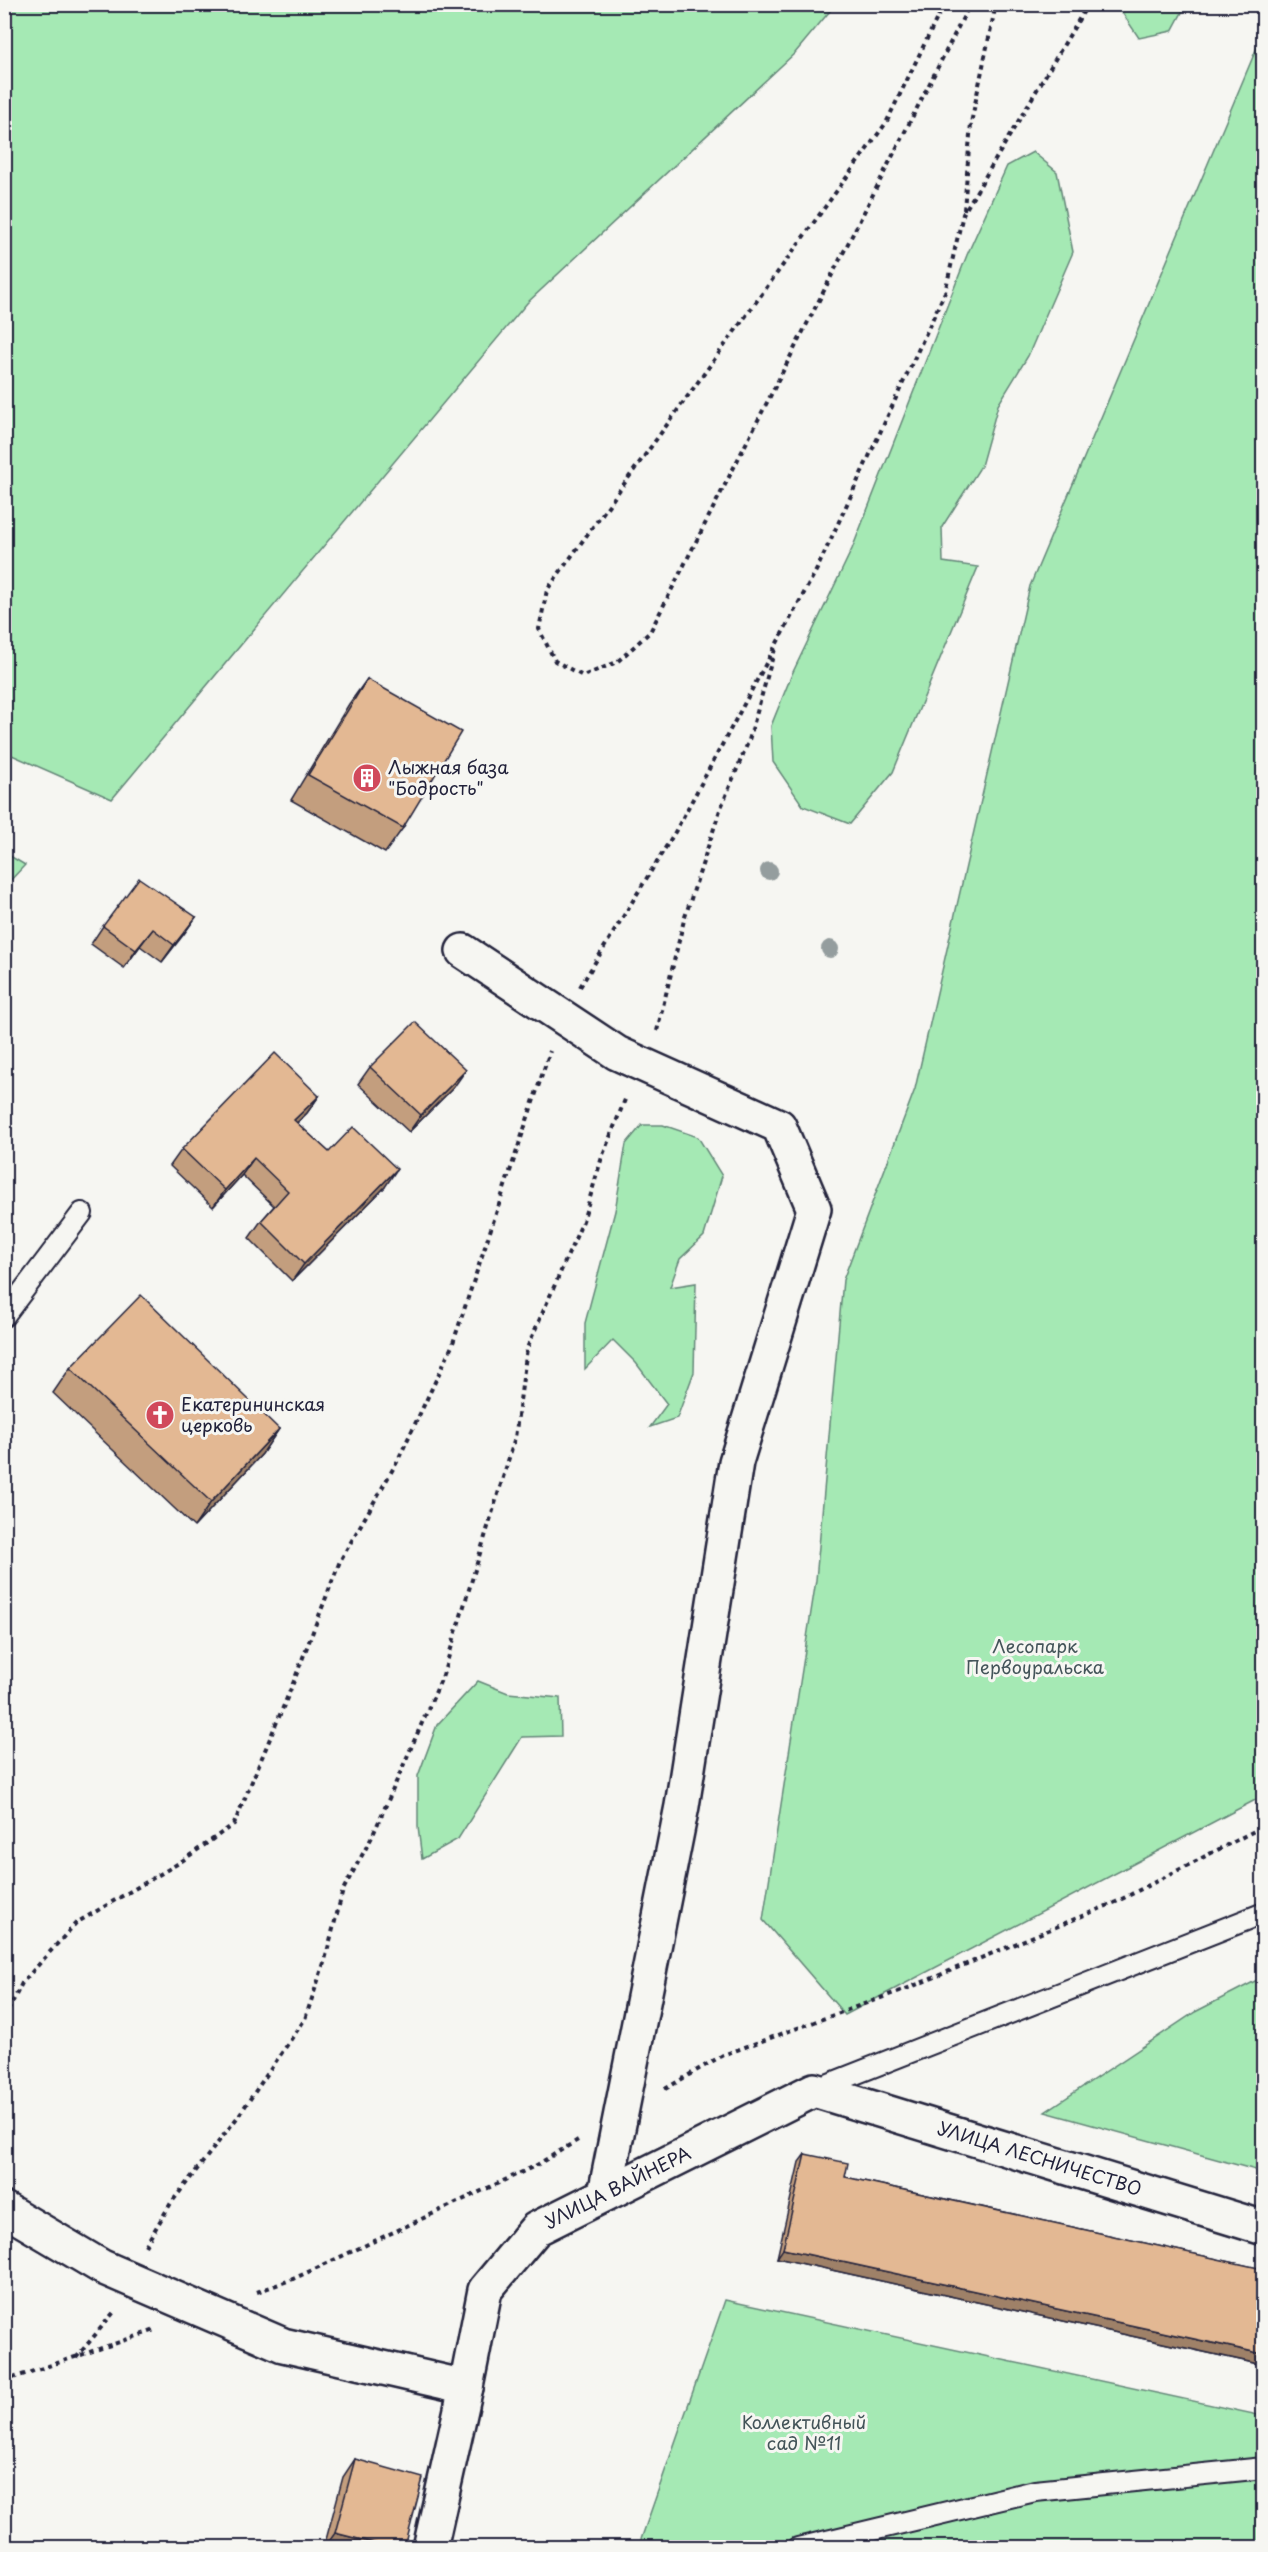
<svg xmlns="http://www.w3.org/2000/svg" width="1268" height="2552" viewBox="0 0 1268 2552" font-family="'Playpen Sans',sans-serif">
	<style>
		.green { fill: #a5e9b4; stroke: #648678; stroke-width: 1.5 }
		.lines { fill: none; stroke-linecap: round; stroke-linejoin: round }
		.lane-casing { stroke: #22223b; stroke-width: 24 }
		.street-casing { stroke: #22223b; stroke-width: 38 }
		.secondary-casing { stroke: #22223b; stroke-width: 38 }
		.path { stroke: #22223b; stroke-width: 4; stroke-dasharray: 4.5 4.5; stroke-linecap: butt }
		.lane { stroke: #f6f6f2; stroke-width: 20 }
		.street { stroke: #f6f6f2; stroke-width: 33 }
		.secondary { stroke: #f6f6f2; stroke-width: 33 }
		.tree { fill: #949d9e }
		.wall { fill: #c39e7e; stroke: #22223b; stroke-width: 1.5 }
		.shaded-wall { fill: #9f8167; stroke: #22223b; stroke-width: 1.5 }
		.building { fill: #e3b893; stroke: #22223b; stroke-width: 1.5 }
		.labels { text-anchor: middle; stroke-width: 6; stroke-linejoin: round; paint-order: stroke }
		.poi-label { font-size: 18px; fill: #22223b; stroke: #f6f6f2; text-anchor: start }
		.park-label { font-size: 18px; fill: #435459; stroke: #f6f6f2 }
		.street-label { font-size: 18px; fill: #22223b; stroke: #f6f6f2 }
	</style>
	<rect width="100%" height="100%" fill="#f6f6f2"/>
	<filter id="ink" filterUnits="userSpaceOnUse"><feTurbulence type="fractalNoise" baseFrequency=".0167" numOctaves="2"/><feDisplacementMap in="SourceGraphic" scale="12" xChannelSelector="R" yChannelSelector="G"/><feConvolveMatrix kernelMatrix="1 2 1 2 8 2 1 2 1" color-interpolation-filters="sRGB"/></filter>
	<g filter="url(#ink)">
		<path class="green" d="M5,4h830v1l-40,48 -268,250 -415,496 -107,-47z
			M1117,5h69l-14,26 -33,7z
			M1263,33v1763l-418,219 -82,-95 53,-340 27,-300 72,-191 115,-503z
			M1033,152l24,20 16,80 -45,104 -30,49 -17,61 -39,61 1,35 35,5 -85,205 -43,52 -47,-18 -30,-44 -2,-36 21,-52 60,-125 115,-294 40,-89z
			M5,853l20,12 -20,21z
			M642,1125h21l35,12 24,39 -18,60 -24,23 -10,28 26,-4 -2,89 -17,46 -27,9 17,-23 -31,-41 -23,-23 -28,29v-46l30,-112 11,-67z
			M478,1681l30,12 52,5 1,38 -39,1 -64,102 -36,20 -4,-32v-51l19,-51z
			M1263,1977v195l-218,-60 150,-100z
			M725,2300l538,116v131l-625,1z"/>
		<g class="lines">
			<g class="lane-casing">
				<path id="lane" d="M4,1316l78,-103
					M814,2090l450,-177
					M798,2548l237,-57 229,-23"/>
			</g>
			<g class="street-casing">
				<g id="street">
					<path d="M463,951l154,102 162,73 35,83 -78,253 -54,344 -77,388"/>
					<path id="s1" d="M430,2548l36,-161 19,-97 51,-61 278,-139 450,138"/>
				</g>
			</g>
			<g class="secondary-casing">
				<path id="secondary" d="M4,2209l98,58 181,78 183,42"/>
			</g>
			<path class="path" d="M944,4l-58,119 -339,467 -8,39 16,32 28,15 34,-14 33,-30 320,-628
				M964,210l7,-87 25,-119
				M580,987l95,-155 142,-263 128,-277 18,-78 125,-210
				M657,1031l27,-111 36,-110 29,-70 26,-91
				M4,2019l18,-36 54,-60 103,-60 55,-39 58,-138 48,-125 57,-99 55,-116 98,-295
				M665,2089l58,-34 188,-68 205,-85 148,-76
				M145,2246l26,-43 66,-85 68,-99 20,-59 18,-70 29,-53 71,-162 72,-237 12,-90 56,-127 19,-64 24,-60
				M257,2292l36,-13 242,-113 43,-26
				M76,2358l38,-46
				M4,2381l151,-51"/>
			<use href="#lane" class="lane"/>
			<use href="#street" class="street"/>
			<use href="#secondary" class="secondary"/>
		</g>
		<g class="tree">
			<circle cx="769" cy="871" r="9"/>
			<circle cx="830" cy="949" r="9"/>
		</g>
		<path class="wall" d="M367,679l36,149 -18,25 -94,-53 58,-96z
			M196,917l-34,45 -22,-16 -16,22 -33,-24 12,-18z
			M370,1067l84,20 -45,45 -51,-48z
			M319,1096l-12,17 -10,10 32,29 56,35 -93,94 -43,-43 12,-17 13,-15 -32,-31 -29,32 -43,-41 12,-17z
			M70,1368l209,61 -17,25 -68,73 -141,-134z
			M805,2154l40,23 418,92v96l-486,-107 22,-96z
			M355,2459l50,88h-81l19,-70z"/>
		<path class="shaded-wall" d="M196,917l-12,17 -22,28 12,-17z
			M153,929l-13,17 -16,22 12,-18z
			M466,1070l-12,17 -45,45 12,-17z
			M319,1096l-12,17 -25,24 12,-17z
			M254,1158l-12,17 -29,32 12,-17z
			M397,1169l-12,18 -93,94 12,-17z
			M279,1429l-17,25 -68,73 17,-25z
			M783,2249l480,105v11l-486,-107z
			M335,2533l55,14h-65z"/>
		<path class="building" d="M367,679l94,53 -58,96 -95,-53z
			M139,878l57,39 -22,28 -21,-16 -17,21 -33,-24z
			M415,1022l51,48 -45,45 -51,-48z
			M275,1053l44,43 -25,24 35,32 24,-25 44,42 -93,95 -43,-43 27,-30 -34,-33 -29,32 -43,-41z
			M141,1295l138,134 -68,73 -141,-134z
			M805,2154l43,9 -3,14 418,92v85l-480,-105z
			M355,2459l68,19 -18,69h-15l-55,-14z"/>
	</g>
	<defs>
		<g id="building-disc" transform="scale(1.5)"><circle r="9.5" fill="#d1495b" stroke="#f6f6f2"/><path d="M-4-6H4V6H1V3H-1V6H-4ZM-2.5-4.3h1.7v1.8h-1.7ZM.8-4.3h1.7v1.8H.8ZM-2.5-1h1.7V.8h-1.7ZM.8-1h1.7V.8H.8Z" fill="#fff"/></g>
		<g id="church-disc" transform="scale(1.5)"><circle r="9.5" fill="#d1495b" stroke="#f6f6f2"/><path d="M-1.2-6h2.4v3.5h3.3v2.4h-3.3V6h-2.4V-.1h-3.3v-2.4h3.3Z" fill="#fff"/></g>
	</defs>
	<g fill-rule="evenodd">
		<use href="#building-disc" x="367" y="778"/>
		<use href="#church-disc" x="160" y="1415"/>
	</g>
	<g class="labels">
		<g class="poi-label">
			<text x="388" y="774">Лыжная база<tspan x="388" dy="21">"Бодрость"</tspan></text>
			<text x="181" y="1411">Екатерининская<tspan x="181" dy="21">церковь</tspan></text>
		</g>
		<g class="park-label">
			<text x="1035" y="1653">Лесопарк<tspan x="1035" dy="21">Первоуральска</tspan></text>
			<text x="804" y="2429">Коллективный<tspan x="804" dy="21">сад №11</tspan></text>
		</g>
		<g class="street-label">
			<text dy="6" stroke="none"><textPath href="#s1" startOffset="890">УЛИЦА ЛЕСНИЧЕСТВО</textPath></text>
			<text dy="6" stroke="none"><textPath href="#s1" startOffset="435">УЛИЦА ВАЙНЕРА</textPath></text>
		</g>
	</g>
	<rect width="1268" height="2552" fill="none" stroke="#f6f6f2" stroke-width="24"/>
	<rect x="12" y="12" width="1244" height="2528" fill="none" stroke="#22223b" stroke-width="2" filter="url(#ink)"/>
</svg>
